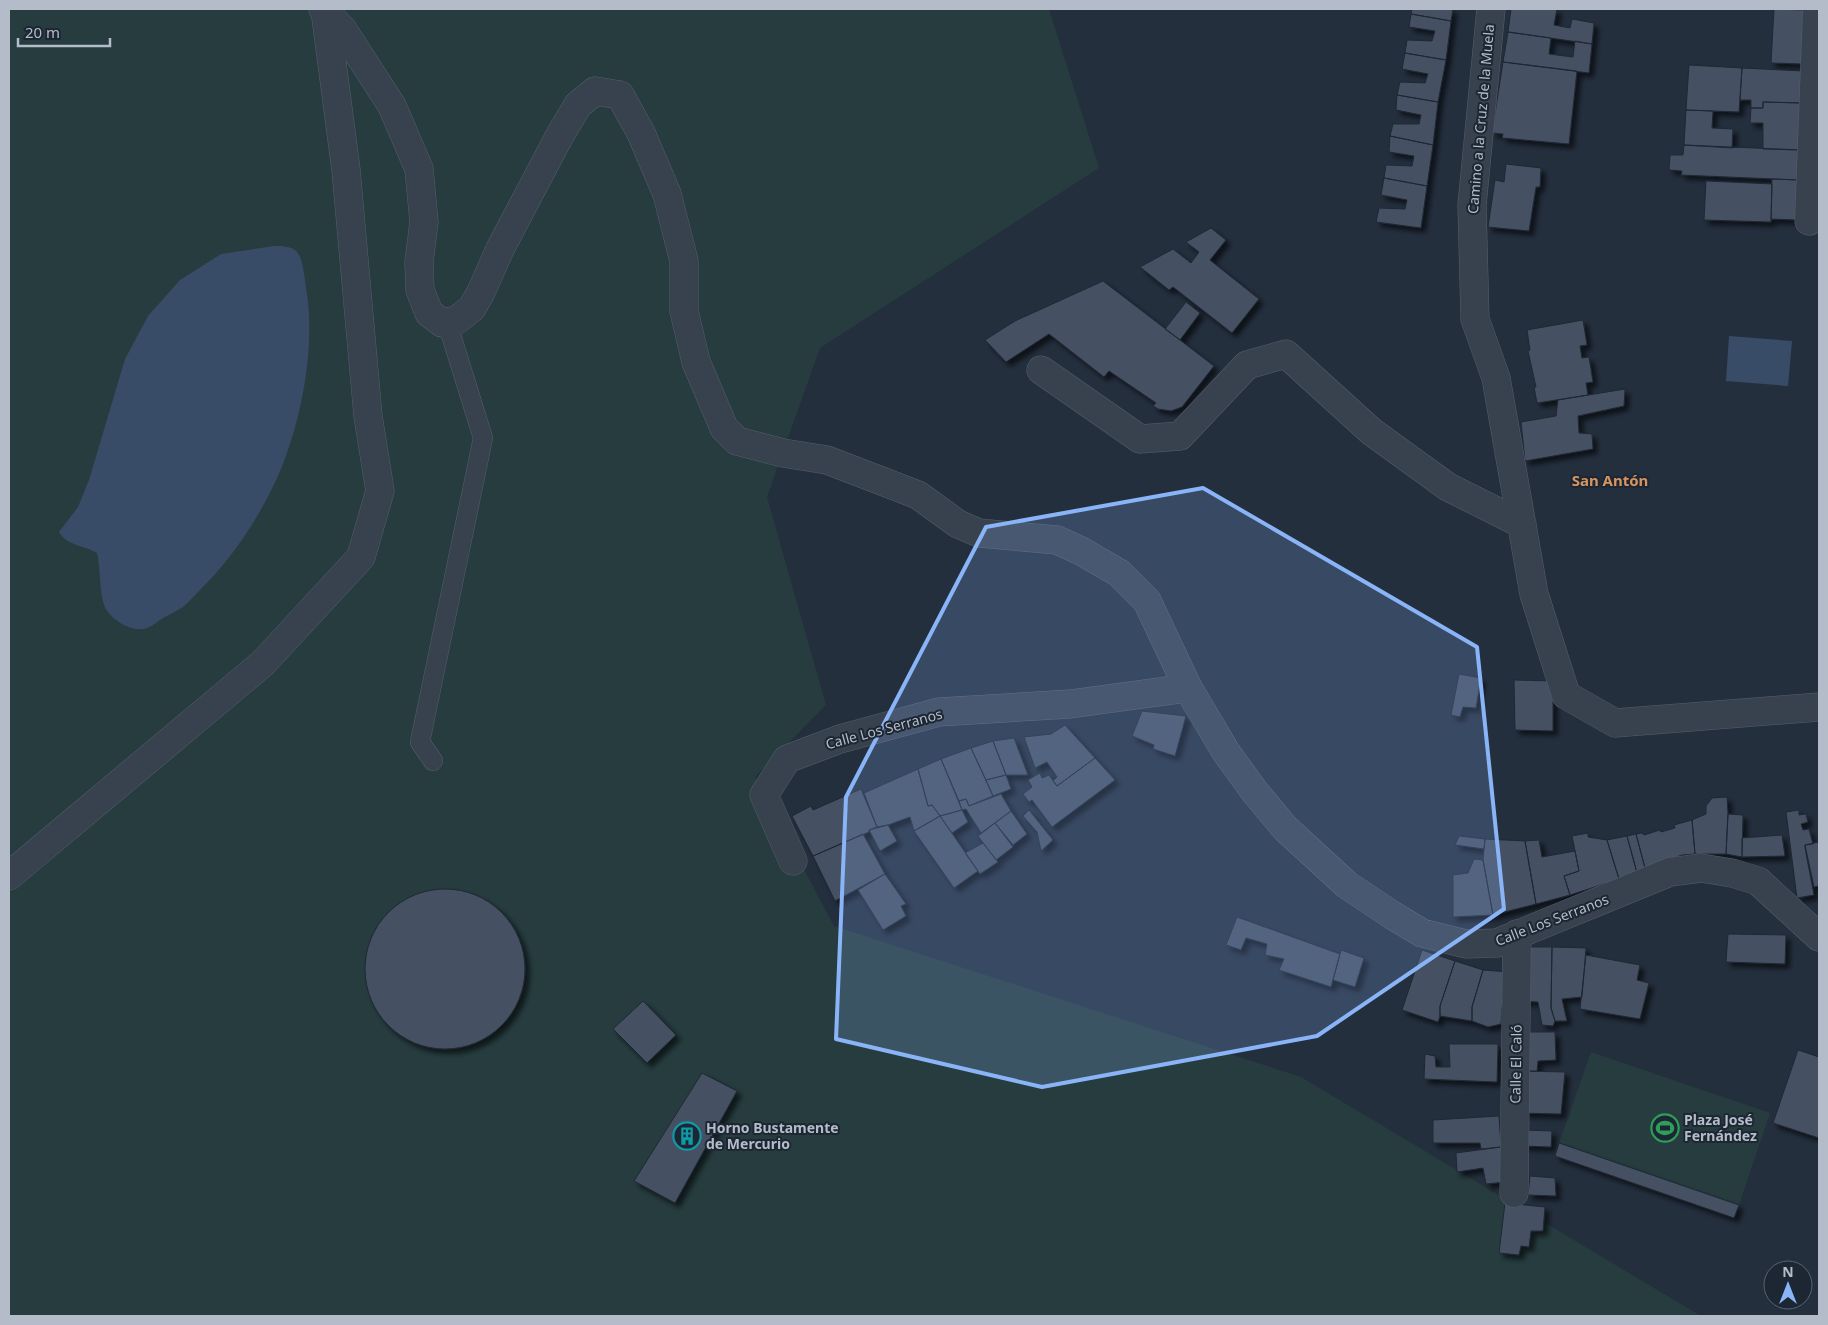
<svg xmlns="http://www.w3.org/2000/svg" width="1828" height="1325" viewBox="0 0 1828 1325" font-family="'Noto Sans',sans-serif">
	<style>
		.green { fill: #263c3f }
		.water { fill: #394c67 }
		.building { fill: #455162; stroke: #1f2835; filter: url(#shadow) }
		.lines { fill: none; stroke-linecap: round; stroke-linejoin: round }
		.service-casing { stroke: #565f6c; stroke-width: 20 }
		.pedestrian-casing { stroke: #565f6c; stroke-width: 29 }
		.minor-casing { stroke: #565f6c; stroke-width: 29 }
		.service { stroke: #38414e; stroke-width: 19 }
		.pedestrian { stroke: #38414e; stroke-width: 28 }
		.minor { stroke: #38414e; stroke-width: 28 }
		.marked { fill: #8ab4f8; fill-opacity: 0.2; stroke: #8ab4f8; stroke-width: 4; stroke-linejoin: round }
		.labels { text-anchor: middle; stroke-width: 4; stroke-linejoin: round; paint-order: stroke }
		.street-label { font-size: 14px; fill: #b4bcc9; stroke: #1d2633 }
		.poi-label { font-size: 14px; font-weight: bold; fill: #b4bcc9; stroke: #1d2633; text-anchor: start }
		.neighbourhood-label { font-size: 15px; font-weight: bold; fill: #d59563; stroke: #1d2633 }
	</style>
	<defs>
		<filter id="shadow"><feDropShadow dx="4.5" dy="4.5" stdDeviation="2.5" flood-color="#0009"/></filter>
	</defs>
	<rect width="100%" height="100%" fill="#242f3e"/>
	<path class="green" d="M9,9h1040l50,159 -279,180 -53,149 59,208 -71,72 79,149 467,151 400,239h-1692z
		M1591,1052l179,61 -31,92 -180,-62z"/>
	<path class="water" d="M274,246c7,0 16,0 22,5 8,7 9,33 11,43 8,57 -6,129 -29,182 -19,42 -46,83 -79,115 -5,5 -10,11 -16,16 -6,4 -13,7 -20,11 -5,3 -10,8 -16,10 -14,5 -34,-7 -41,-19 -7,-12 -5,-41 -9,-56 -13,-8 -30,-7 -38,-21l19,-25 11,-27 36,-121 23,-43 32,-36 41,-26z
		M1729,336l63,5 -4,45 -62,-5z"/>
	<path class="building" d="M1412,9h41l-2,12 -40,-7z
		M1511,9h46l-3,16 16,3 2,-9 22,4 -2,21 -84,-12z
		M1774,9l31,1 -2,54 -32,-1z
		M1411,14l40,7 -5,39 -41,-7 2,-13 25,1 3,-10 -26,-4z
		M1508,32l43,6 -2,16 24,3 2,-16 17,3 -3,29 -86,-11z
		M1405,53l41,7 -8,42 -41,-7 3,-13 25,1 3,-9 -26,-5z
		M1503,62l74,9 -8,73 -67,-6 1,-4 -11,-1z
		M1689,65l53,3 -3,44 -53,-2z
		M1742,68l61,3 -1,32 -39,-1v6h-12v-8h-11z
		M1397,95l41,7 -5,43 -43,-9 3,-12h26l2,-9 -25,-5z
		M1763,102l39,1 -1,47 -38,-1v-26h-13l1,-15h12z
		M1686,110l27,1 -1,17 21,1 -1,19 -48,-3z
		M1390,136l43,9 -6,41 -43,-8 2,-13 26,1 2,-10 -25,-4z
		M1684,145l117,5 -2,30 -118,-5 1,-4 -13,-1 1,-15h13z
		M1506,164l35,4 -1,19h-4l-7,44 -41,-4 7,-47 9,2z
		M1384,178l43,8 -6,42 -45,-6 3,-14 26,1 2,-9 -26,-5z
		M1772,179l27,1 -1,40 -27,-1z
		M1706,181l66,3 -1,38 -67,-2z
		M1211,228l15,12 -16,20 49,39 -27,34 -59,-46 -4,3 -29,-23 33,-18 18,14 8,-11 -13,-10z
		M1103,281l111,85 -32,41 -11,4 -13,-2 -5,-3 3,-3 -47,-32 -5,6 -55,-43 -43,28 -21,-22 30,-19z
		M1186,302l14,11 -20,27 -15,-11z
		M1583,320l4,25 -7,1 2,12 7,-1 4,25 -7,1 2,12 -51,8 -3,-16h2l-8,-36 2,-1 -3,-20z
		M1625,389l-1,17 -46,10 1,17 13,1 1,15 -68,12 -4,-39 35,-6 2,-16z
		M1459,674l22,4 -5,30 -13,-1 -3,10 -9,-2z
		M1514,680l39,1v50l-38,-1z
		M1142,711l44,5 -11,40 -22,-7 1,-4 -22,-9z
		M1065,725l30,33 -38,28 -4,-5 4,-4 -10,-15 -12,6 -11,-31 27,-3z
		M1014,738l14,37h-22l-13,-34z
		M993,741l13,34 -20,5 -15,-32z
		M971,748l22,48 -24,10 -3,-7 -7,2 -18,-42z
		M1095,758l20,22 -63,47 -20,-27 -3,2 -6,-8 9,-7 -4,-7 12,-7 2,5 7,-3 8,11z
		M941,759l21,51 -22,6 -8,-11 -4,1 -10,-37z
		M918,769l10,37 4,-1 8,11 -26,15 -4,-14 -22,8 -11,2 -13,-34z
		M1006,775l5,14 -18,7 -7,-16z
		M861,789l16,38 -8,3v2l-56,24 -21,-40 19,-10 2,4z
		M1001,794l10,17 -30,22 -15,-24 -4,1 -3,-9 7,-2 3,7z
		M1727,797l1,17 -2,40h-31l-3,-34 14,-6v-8l6,-8z
		M962,810l6,12 -16,11 -12,-17z
		M1029,810l24,30 -12,11 -4,-19 -14,-16z
		M1799,810v5l7,-1 2,8 -7,2 2,6 6,-1 4,15 -8,1v3l9,47 -17,3 -11,-86z
		M1011,811l16,23 -14,11 -18,-22z
		M1728,814l15,1 -1,42 -16,-3z
		M940,816l38,55 -24,17 -40,-57z
		M1692,820l3,34 -13,1 -37,13 -9,-34 6,-1 2,2 16,-5 1,2 14,-4 -1,-3z
		M995,823l18,24 -17,13 -18,-24z
		M888,825l9,16 -17,10 -11,-21z
		M1588,833v4l19,3 12,39 -49,16 -6,-19 15,-5 -7,-35z
		M863,834l22,40 -50,27 -22,-45z
		M1636,834l9,34 -8,5 -10,-37z
		M1782,835l3,21 -43,1v-19z
		M1459,836l26,3 -1,10 -29,-4z
		M1627,836l10,37 -18,6 -12,-39z
		M1485,839l40,2 11,63 -43,11 -10,-55z
		M1539,840l3,17 33,-6 4,20 -15,5 6,19 -34,9 -11,-63z
		M1819,842v44l-5,1 -9,-42z
		M983,843l15,19 -18,12 -15,-21z
		M1474,859l9,1 10,55 -40,2v-42l15,-2z
		M885,874l21,30 -5,2 5,10 -23,14 -25,-40z
		M365 969a80 80 0 1 1 160 0a80 80 0 1 1-160 0Z
		M1237,917l103,37 -9,33 -52,-17 5,-11 -19,-4 2,-11 -21,-6 -5,12 -15,-5z
		M1728,934l58,1 -1,29 -59,-2z
		M1529,947h23l-1,61 4,13 -2,5 -11,-1 -4,-23 -18,-1z
		M1552,947l34,1 -4,49 -20,2 5,22h-12l-4,-13z
		M1341,950l23,8 -9,29 -22,-7z
		M1422,950l33,11 -15,45v10l-2,6 -36,-12z
		M1586,955l54,10 -3,15 12,3 -9,36 -60,-10z
		M1455,961l28,9 -11,37v14l-32,-5v-10z
		M1483,970l26,2 -7,35 -1,17 -13,3 -16,-6v-14z
		M643,1001l33,34 -29,28 -34,-34z
		M1518,1032h37l1,28 -18,1 -1,10h-19z
		M1449,1044h49l-1,38 -73,-3 1,-25 10,2 1,11h14z
		M1798,1050l21,7v81l-46,-15z
		M1518,1071l47,1 -4,42 -44,-1z
		M702,1073l35,18 -62,112 -41,-22z
		M1499,1116l2,31 -20,2 -1,-6h-47v-23z
		M1523,1130l29,1 -1,16 -28,-1z
		M1559,1143l180,62 -5,13 -179,-62z
		M1501,1147l4,35 -19,2 -3,-16 -26,4 -1,-19z
		M1530,1176l25,2 1,18 -28,-1z
		M1505,1203l40,4 -2,24h-12l-2,16 -8,-1 -2,9 -20,-2z"/>
	<g class="lines">
		<g class="service-casing">
			<path id="service" d="M433,761l-13,-19 63,-304 -36,-116"/>
		</g>
		<g class="pedestrian-casing">
			<path id="pedestrian" d="M1809,221l8,-212
				M1514,1193l3,-259"/>
		</g>
		<g class="minor-casing">
			<path id="minor" d="M323,9l20,21 49,76 27,63 5,53 -5,40 1,28 9,23 13,10 15,-3 15,-12 9,-16 19,-43 60,-114 18,-30 17,-14 25,4 21,38 26,61 17,67v50l12,51 28,66 13,13 46,12 44,7 91,35 40,29 21,9 78,7 24,11 38,22 28,28 41,87 38,64 29,40 30,36 62,57 45,30 30,18 44,11 31,-1 173,-71 31,-4 31,5 26,8 61,56
				M1491,9l-19,196 3,114 21,59 38,216 32,101 49,28 204,-16
				M1816,50h3
				M1041,370l99,69 40,-3 67,-71 39,-11 86,78 76,55 74,37
				M793,861l-29,-66 23,-36 53,-20 99,-27 131,-8 118,-16
				M9,876l254,-213 98,-106 19,-66 -12,-75 -22,-246 -21,-160"/>
		</g>
		<use href="#service" class="service"/>
		<use href="#pedestrian" class="pedestrian"/>
		<use href="#minor" class="minor"/>
	</g>
	<path class="marked" d="M1203,488l274,159 27,262 -187,127 -275,51 -206,-48 10,-242 140,-270z"/>
	<defs>
		<g id="stadium-ring" transform="scale(1.4375)"><circle r="9.5" fill="#1d2633" stroke="#2e9e5b" stroke-width="1.5"/><path d="M0-5a6.5 5 0 1 0 0 10a6.5 5 0 1 0 0-10ZM-3.5-1.8h7v3.6h-7Z" fill="#2e9e5b"/></g>
		<g id="building-ring" transform="scale(1.4375)"><circle r="9.5" fill="#1d2633" stroke="#0f9aa8" stroke-width="1.5"/><path d="M-4-6H4V6H1V3H-1V6H-4ZM-2.5-4.3h1.7v1.8h-1.7ZM.8-4.3h1.7v1.8H.8ZM-2.5-1h1.7V.8h-1.7ZM.8-1h1.7V.8H.8Z" fill="#0f9aa8"/></g>
	</defs>
	<g fill-rule="evenodd">
		<use href="#stadium-ring" x="1665" y="1128"/>
		<use href="#building-ring" x="687" y="1136"/>
	</g>
	<g class="labels">
		<g class="street-label">
			<text transform="translate(1481 119) rotate(-85)" y="5">Camino a la Cruz de la Muela</text>
			<text transform="translate(884 729) rotate(-15)" y="5">Calle Los Serranos</text>
			<text transform="translate(1552 920) rotate(-21)" y="5">Calle Los Serranos</text>
			<text transform="translate(1516 1064) rotate(-89)" y="5">Calle El Caló</text>
		</g>
		<g class="poi-label">
			<text x="1684" y="1125">Plaza José<tspan x="1684" dy="16">Fernández</tspan></text>
			<text x="706" y="1133">Horno Bustamente<tspan x="706" dy="16">de Mercurio</tspan></text>
		</g>
		<g class="neighbourhood-label">
			<text x="1610" y="486">San Antón</text>
		</g>
	</g>
	<rect width="1828" height="1325" fill="none" stroke="#b4bcc9" stroke-width="20"/>
	<g transform="translate(1788 1285)"><circle r="24" fill="#1d2633" stroke="#59626f"/>
	<path d="M0-4L9 19L0 12L-9 19Z" fill="#8ab4f8"/>
	<text y="-8" font-size="14" font-weight="bold" text-anchor="middle" fill="#b4bcc9">N</text>
	</g>
	<path d="M18 38v8h92v-8" fill="none" stroke="#b4bcc9" stroke-width="2.5"/>
	<text x="25" y="38" font-size="15" fill="#b4bcc9" stroke="#1d2633" stroke-width="4" paint-order="stroke">20 m</text>
</svg>
